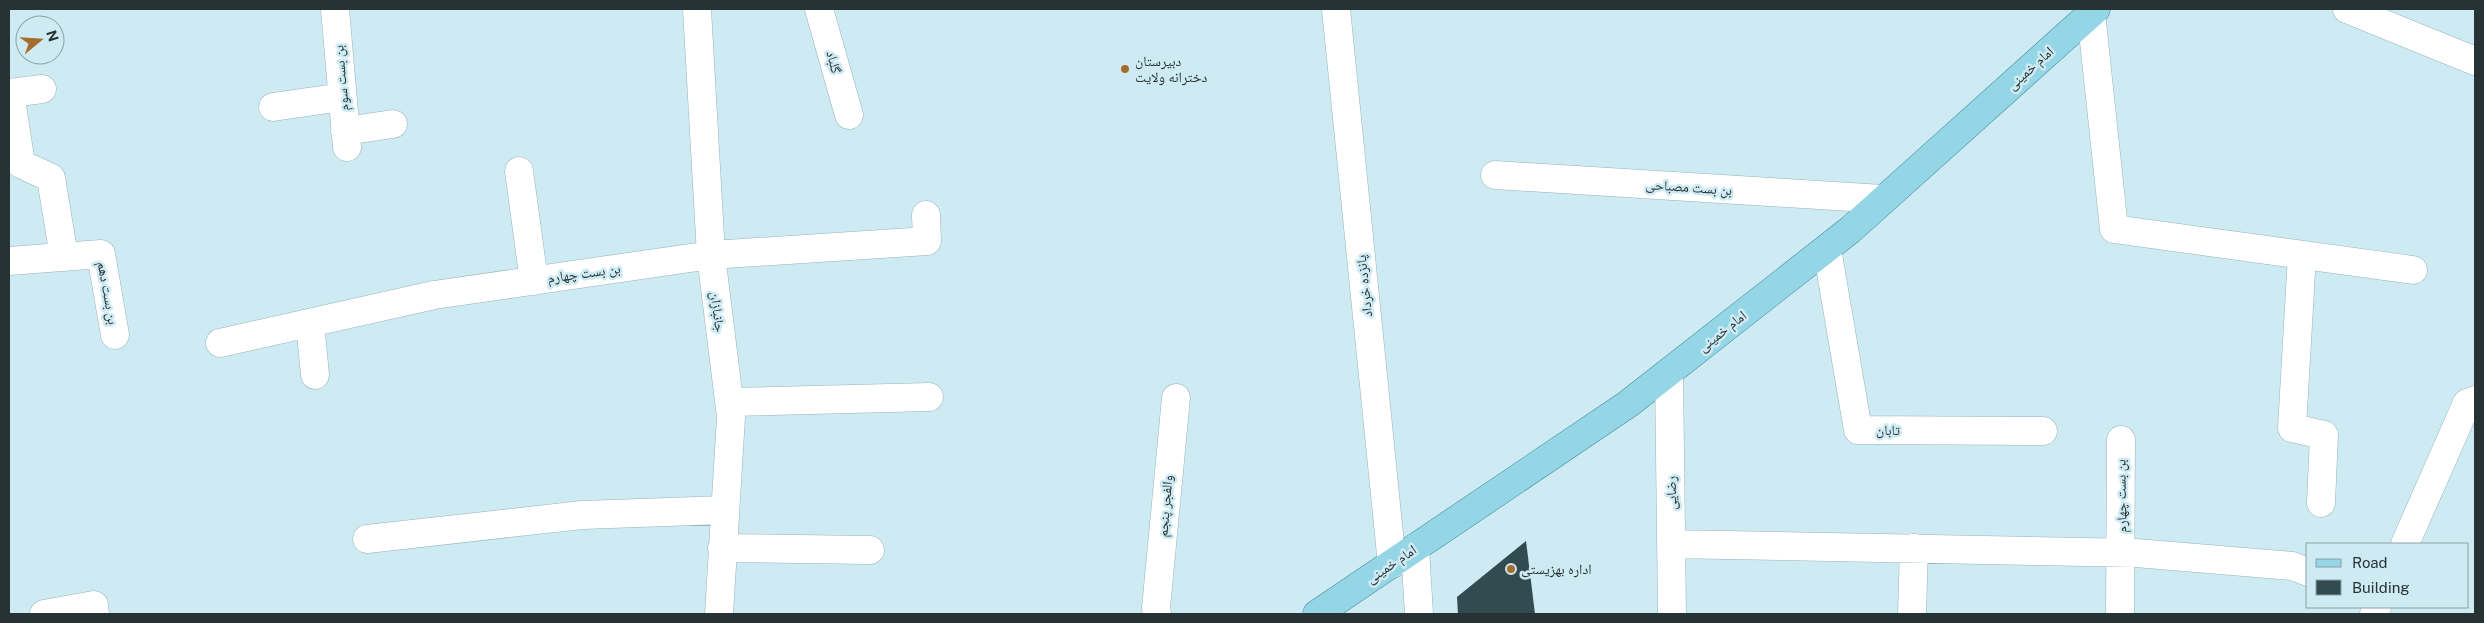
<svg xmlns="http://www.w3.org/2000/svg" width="2484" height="623" viewBox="0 0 2484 623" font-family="'Public Sans','Noto Naskh Arabic',sans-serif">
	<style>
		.building { fill: #324b51 }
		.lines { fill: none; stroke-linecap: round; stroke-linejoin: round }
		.minor-casing { stroke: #98b3ba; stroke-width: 29 }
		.major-casing { stroke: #3f8a9c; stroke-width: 29 }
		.minor { stroke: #fff; stroke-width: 28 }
		.major { stroke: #94d6e5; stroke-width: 28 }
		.poi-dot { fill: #a66d2c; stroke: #ceeaf2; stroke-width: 2 }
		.labels { text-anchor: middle; stroke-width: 5; stroke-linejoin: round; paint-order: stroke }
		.poi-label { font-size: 14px; fill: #273235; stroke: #ceeaf2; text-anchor: start }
		.street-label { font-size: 14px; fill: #273235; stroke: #ceeaf2 }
	</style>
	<rect width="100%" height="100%" fill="#ceeaf2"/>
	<path class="building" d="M1526,541l9,73h-77l-1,-17z"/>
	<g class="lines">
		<g class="minor-casing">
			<path id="minor" d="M335,9l12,138
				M697,9l14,246 20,162 -12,197
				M819,9l30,106
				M1336,9l56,555
				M2347,9l128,52
				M2091,13l23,216 299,41
				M42,89l-32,4 11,71 30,14 13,79
				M273,107l69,-10
				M345,131l48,-7
				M519,171l15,110
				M1495,175l388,24
				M1827,249l31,181 185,1
				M2302,255l-10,173 32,7 -3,68
				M9,261l92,-7 14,81
				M310,323l5,52
				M220,343l214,-48 277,-40 216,-14 -1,-26
				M1669,372l3,242
				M730,402l199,-5
				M367,539l215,-24 142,-5
				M1671,544l465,9 156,13 16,6
				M2405,544l62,-141 8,-3
				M722,548l148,2
				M1415,548l4,66
				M44,614l50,-9 1,9
				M1157,614l-1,-6 20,-210
				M1912,614l2,-66
				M2120,614l1,-174
				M2374,614l3,-7"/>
		</g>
		<g class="major-casing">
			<path id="major" d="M1317,614l311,-210 222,-174 246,-221"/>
		</g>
		<use href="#minor" class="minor"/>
		<use href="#major" class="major"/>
	</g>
	<g class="poi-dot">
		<circle cx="1125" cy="69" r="5"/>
		<circle cx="1511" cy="569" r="5"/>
	</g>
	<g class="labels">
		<g class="poi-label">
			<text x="1135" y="66">دبیرستان<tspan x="1135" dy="16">دخترانه ولایت</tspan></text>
			<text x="1521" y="574">اداره بهزیستی</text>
		</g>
		<g class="street-label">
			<text transform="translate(834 62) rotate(75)" y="5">گلباد</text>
			<text transform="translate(2030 68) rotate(-42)" y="5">امام خمینی</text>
			<text transform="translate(341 78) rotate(-95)" y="5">بن بست سوم</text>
			<text transform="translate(1689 187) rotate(4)" y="5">بن بست مصباحی</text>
			<text transform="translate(584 273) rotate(-8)" y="5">بن بست چهارم</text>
			<text transform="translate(1364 286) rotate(-96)" y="5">پانزده خرداد</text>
			<text transform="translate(108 293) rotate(80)" y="5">بن بست دهم</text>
			<text transform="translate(718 312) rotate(83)" y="5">جانبازان</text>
			<text transform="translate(1722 331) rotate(-38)" y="5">امام خمینی</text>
			<text x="1888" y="435">تابان</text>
			<text transform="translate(1671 493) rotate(-91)" y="5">رضایی</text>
			<text transform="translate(2121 496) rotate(-91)" y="5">بن بست چهارم</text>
			<text transform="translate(1165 506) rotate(-85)" y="5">والفجر پنجم</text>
			<text transform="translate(1391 564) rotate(-34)" y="5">امام خمینی</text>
		</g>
	</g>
	<rect width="2484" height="623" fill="none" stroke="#273235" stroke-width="20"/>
	<rect x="2306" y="543" width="162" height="65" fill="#ceeaf2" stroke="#8ba0a6"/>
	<rect x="2316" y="559" width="25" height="8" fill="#94d6e5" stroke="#8ba0a6"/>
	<text x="2352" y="568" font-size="15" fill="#273235">Road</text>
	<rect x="2316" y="580" width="25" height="15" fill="#324b51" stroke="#8ba0a6"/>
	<text x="2352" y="593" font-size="15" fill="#273235">Building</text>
	<g transform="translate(40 40) rotate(72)"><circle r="24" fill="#ceeaf2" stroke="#8ba0a6"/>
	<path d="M0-4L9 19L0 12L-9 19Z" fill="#a66d2c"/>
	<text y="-8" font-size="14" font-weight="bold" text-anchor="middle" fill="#273235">N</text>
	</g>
</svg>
